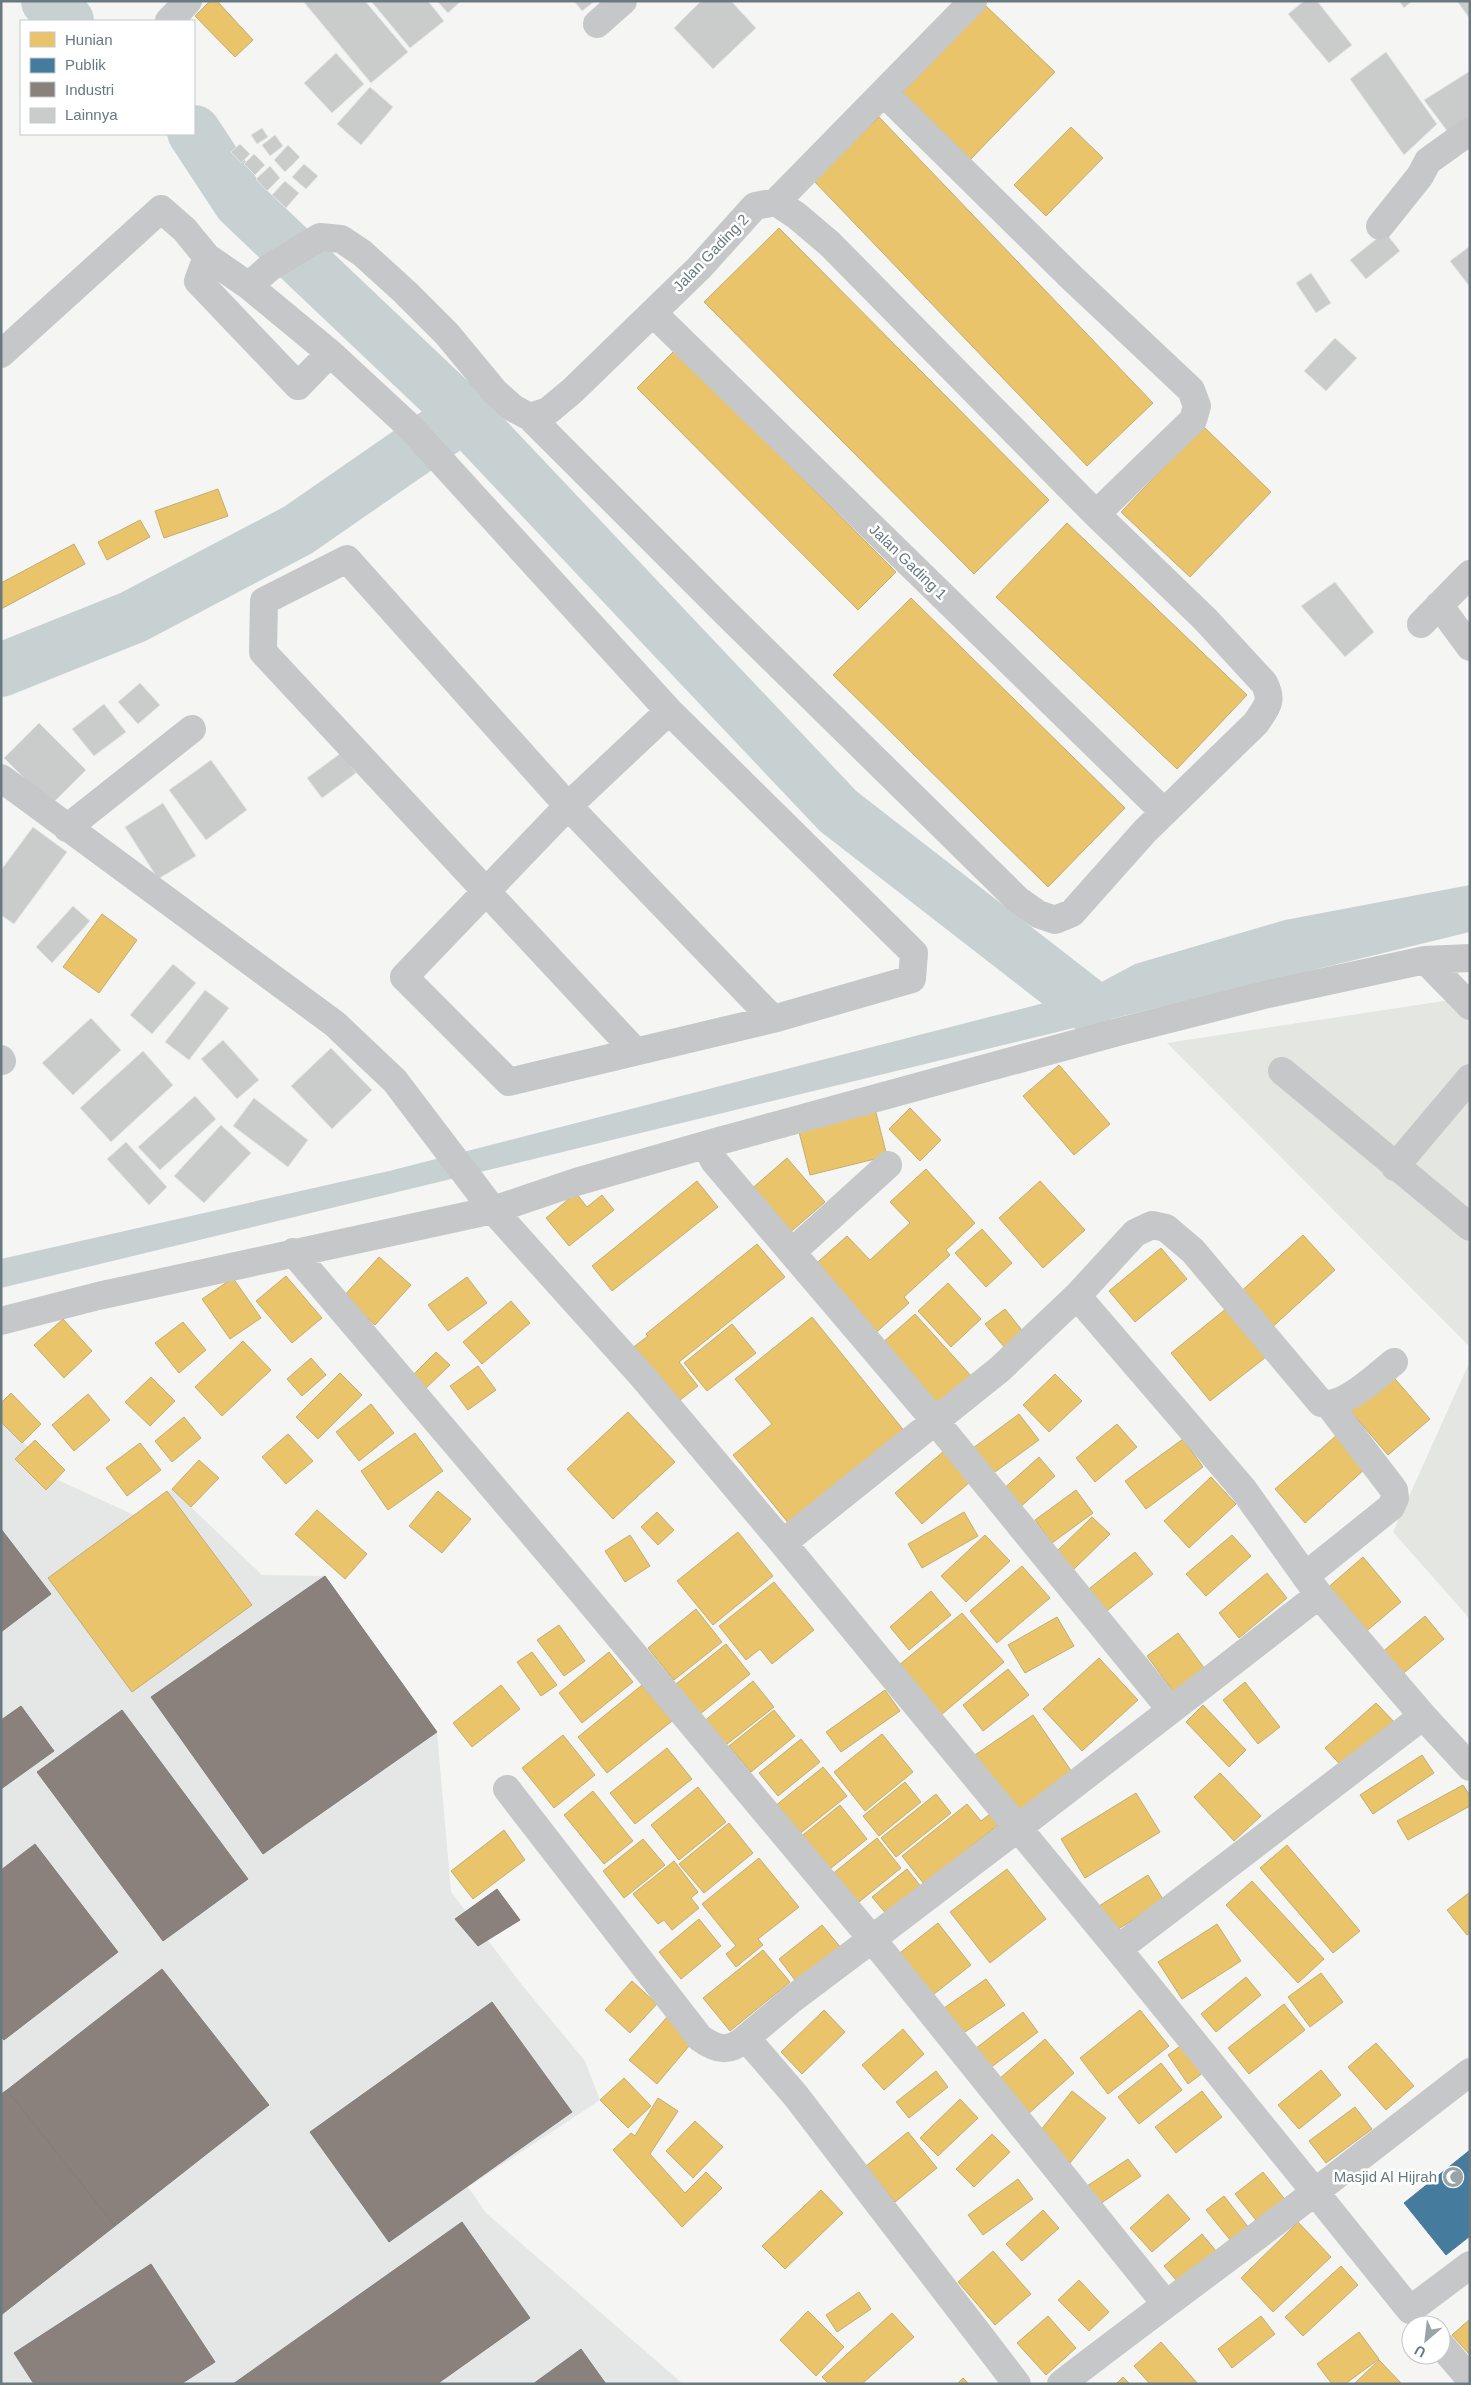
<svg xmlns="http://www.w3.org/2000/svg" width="1471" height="2385" viewBox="0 0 1471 2385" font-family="Arial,sans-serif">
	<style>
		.built { fill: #e5e6e6 }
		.green { fill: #e4e6e2 }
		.water { fill: #c8d1d2 }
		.homes { fill: #e9c46a; stroke: #c2ae71 }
		.public { fill: #457b9d; stroke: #507a94 }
		.industry { fill: #8a817c; stroke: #807f7d }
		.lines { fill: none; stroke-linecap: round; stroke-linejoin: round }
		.river { stroke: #c8d1d2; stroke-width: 54 }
		.building { fill: #cacccc; stroke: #e4e4e4 }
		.minor { stroke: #c5c7c8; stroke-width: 28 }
		.labels { text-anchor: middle; stroke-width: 5; stroke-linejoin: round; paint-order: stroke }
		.street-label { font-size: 15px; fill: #687980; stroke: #fff }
		.poi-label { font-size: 15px; fill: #687980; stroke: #fff; text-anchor: end }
	</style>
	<rect width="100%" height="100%" fill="#f5f5f4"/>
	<path class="built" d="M1,1417l55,62 78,36 38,-26 90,86 63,1 112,156 14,160 71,93 63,76 15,39 -132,87 18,26 197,171h-682z"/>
	<path class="green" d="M1470,997v350l-303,-304z
		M1470,1361v258l-77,-87z"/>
	<path class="water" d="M1470,885v47l-1469,356v-29l388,-88 690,-177 56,-30 150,-44z"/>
	<path class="homes" d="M210,1h7l36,39 -18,17 -40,-41z
		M986,6l69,66 -87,90 -69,-66z
		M879,117l274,286 -66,63 -274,-286z
		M1071,127l32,31 -57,58 -32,-31z
		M779,228l270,272 -75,74 -270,-272z
		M675,350l221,222 -38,38 -221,-222z
		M1203,426l68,66 -81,85 -69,-65z
		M218,489l10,27 -64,22 -9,-27z
		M140,520l10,17 -43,23 -9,-18z
		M1067,523l180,172 -70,74 -181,-172z
		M74,544l11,20 -84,45v-26z
		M911,598l214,210 -77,79 -215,-212z
		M102,914l35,26 -38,53 -36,-26z
		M1059,1065l51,59 -36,31 -51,-59z
		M874,1105l13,51 -77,19 -13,-51z
		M910,1108l31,32 -21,21 -31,-32z
		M787,1158l38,44 -39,34 -38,-44z
		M926,1169l49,54 -29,27 4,5 -46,42 5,6 -38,34 -62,-67 38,-34 23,24 40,-37 -20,-21z
		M697,1181l21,26 -106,84 -20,-25z
		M1040,1181l45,49 -42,38 -44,-50z
		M576,1193l11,14 15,-12 12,15 -45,36 -23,-28z
		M982,1229l30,34 -26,24 -31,-34z
		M1303,1235l32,35 -67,61 -32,-35z
		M757,1244l28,33 -106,85 19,24 -23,18 -44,-55 17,-13 -2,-2z
		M1161,1248l26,31 -52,43 -26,-31z
		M379,1257l32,28 -36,40 -32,-28z
		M286,1276l36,42 -30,25 -36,-42z
		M467,1277l20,26 -39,28 -20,-26z
		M233,1278l28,40 -31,21 -28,-40z
		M948,1283l33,36 -30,28 -33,-36z
		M511,1301l19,22 -48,41 -19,-22z
		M1227,1308l39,49 -56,44 -39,-48z
		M1005,1309l24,30 -19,15 -25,-30z
		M915,1314l58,64 -33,30 -59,-64z
		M812,1317l98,121 -116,92 -61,-75 39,-31 -37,-45z
		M63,1319l29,32 -28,27 -30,-33z
		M183,1322l23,28 -27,23 -24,-30z
		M732,1324l24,29 -49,38 -23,-28z
		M243,1341l28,29 -49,46 -27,-29z
		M436,1352l14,13 -28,27 -13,-13z
		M311,1358l15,17 -24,21 -15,-17z
		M478,1366l18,24 -28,20 -18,-24z
		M1389,1372l41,47 -42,36 -41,-48z
		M340,1373l22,22 -44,44 -22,-22z
		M1055,1374l27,27 -33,31 -26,-27z
		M151,1377l24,24 -25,25 -25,-24z
		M11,1393l30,31 -19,19 -21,-21v-19z
		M88,1394l22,26 -36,31 -22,-26z
		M371,1404l23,29 -35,28 -23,-29z
		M628,1412l47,50 -62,57 -46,-50z
		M1019,1414l20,26 -51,37 -19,-26z
		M184,1417l17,21 -29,24 -17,-21z
		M1117,1424l20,23 -42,35 -19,-24z
		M415,1433l28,38 -55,39 -27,-39z
		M288,1434l25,27 -27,23 -24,-27z
		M1337,1435l29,33 -61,55 -30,-34z
		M1183,1439l20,28 -57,42 -21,-28z
		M35,1440l30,30 -19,20 -31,-31z
		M140,1443l21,27 -34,26 -21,-28z
		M944,1451l27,30 -49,43 -27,-31z
		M1039,1457l16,19 -37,33 -17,-18z
		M199,1460l20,18 -28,29 -19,-18z
		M1211,1477l25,27 -47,44 -25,-27z
		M1076,1490l17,23 -41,30 -17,-23z
		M167,1491l85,114 -120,87 -84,-114z
		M438,1491l33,28 -29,34 -33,-27z
		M317,1510l50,44 -22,25 -50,-45z
		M657,1512l17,18 -16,15 -17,-18z
		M964,1512l14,24 -56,32 -14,-24z
		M1092,1517l18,17 -38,37 -17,-18z
		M738,1532l35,44 -60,49 -36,-44z
		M630,1535l20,31 -25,16 -20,-31z
		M985,1535l25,26 -44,41 -25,-26z
		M1232,1535l19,21 -45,40 -20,-22z
		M1135,1552l18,22 -50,40 -18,-22z
		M1363,1557l38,45 -38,32 -38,-44z
		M1022,1566l28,32 -53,45 -27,-32z
		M1267,1573l20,25 -48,40 -20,-25z
		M774,1582l40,48 -42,34 -12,-15 -14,11 -27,-34z
		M931,1591l20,24 -42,35 -19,-23z
		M696,1609l26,33 -48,38 -26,-32z
		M962,1613l42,49 -69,58 -42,-50z
		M1425,1616l19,23 -45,38 -19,-23z
		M1057,1617l17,29 -49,27 -17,-28z
		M559,1625l26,36 -21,15 -27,-36z
		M1178,1633l27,36 -31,23 -27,-36z
		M726,1644l24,30 -50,40 -24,-30z
		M532,1652l25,33 -16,11 -24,-34z
		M609,1652l24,30 -51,41 -23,-30z
		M1099,1658l39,42 -56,51 -39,-42z
		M1008,1669l21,26 -46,36 -20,-26z
		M753,1681l21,26 -52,41 -20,-25z
		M1245,1682l35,45 -22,17 -35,-44z
		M501,1685l19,24 -48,38 -19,-24z
		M642,1685l30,36 -65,52 -29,-36z
		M885,1690l15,21 -59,41 -15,-20z
		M1376,1703l23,24 -51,46 -23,-25z
		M1203,1705l43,45 -17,17 -43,-45z
		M774,1710l21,26 -44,36 -22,-26z
		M1033,1715l41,60 -58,39 -41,-59z
		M882,1734l31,38 -48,39 -31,-39z
		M563,1735l32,40 -41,33 -32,-40z
		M801,1739l19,23 -42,34 -19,-23z
		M667,1748l25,31 -57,45 -25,-31z
		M1422,1755l12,18 -61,41 -13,-19z
		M823,1767l24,29 -54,43 -24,-28z
		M1220,1773l41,43 -27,25 -40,-44z
		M905,1782l16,20 -42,34 -16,-20z
		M1463,1785l7,11v10l-62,34 -11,-19z
		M698,1787l28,35 -47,38 -28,-35z
		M593,1791l40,50 -29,23 -40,-49z
		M1136,1793l24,39 -75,46 -24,-39z
		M936,1794l15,19 -55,44 -15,-19z
		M967,1804l14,17 9,-7 8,11 -74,59 -22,-28z
		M840,1805l27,34 -47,38 -27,-34z
		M729,1823l24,30 -49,40 -25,-29z
		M504,1830l21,30 -52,39 -22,-28z
		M877,1838l24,30 -52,42 -24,-30z
		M643,1839l22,26 -41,33 -21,-27z
		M1287,1845l73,86 -27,22 -73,-85z
		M759,1858l40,49 -41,32 5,6 -27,22 -10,-13 10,-8 -34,-42z
		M674,1861l24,31 -7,6 8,10 -27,22 -8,-10 -6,4 -25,-30z
		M907,1869l15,19 -34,28 -16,-19z
		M1007,1869l39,50 -56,44 -40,-51z
		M1148,1875l16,26 -49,30 -16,-25z
		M1252,1881l72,78 -26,24 -72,-78z
		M1470,1892v41l-3,2 -20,-25z
		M699,1919l22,27 -40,33 -22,-27z
		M938,1923l33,42 -42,33 -33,-42z
		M1217,1924l24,37 -59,38 -24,-37z
		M822,1925l20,24 -44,35 -19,-25z
		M763,1950l27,32 -60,49 -27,-33z
		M1321,1973l22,29 -33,25 -22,-30z
		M1246,1977l15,18 -45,37 -15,-18z
		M986,1979l19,26 -43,29 -18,-26z
		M632,1981l25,23 -27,29 -25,-23z
		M1284,2004l21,26 -56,44 -21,-26z
		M824,2010l21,22 -43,42 -21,-22z
		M1140,2010l29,36 -61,48 -28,-36z
		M1023,2012l15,20 -48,36 -15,-19z
		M668,2016l27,23 -38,45 -28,-24z
		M903,2029l21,25 -40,36 -22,-25z
		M1045,2039l29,34 -46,41 -30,-34z
		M1376,2043l38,43 -28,24 -38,-43z
		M1183,2044l21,28 -16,12 -20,-29z
		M1161,2063l21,27 -43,34 -21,-27z
		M1321,2070l20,25 -42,34 -21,-24z
		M936,2071l12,16 -39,31 -13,-16z
		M624,2078l27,28 -23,22 -28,-28z
		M1072,2091l34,27 -36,45 -34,-27z
		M1202,2091l20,26 -46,36 -21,-26z
		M658,2098l20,13 -28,43 35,39 21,-21 16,16 -40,39 -69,-77 18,-17 4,3z
		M960,2099l18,19 -40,38 -18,-18z
		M1355,2107l17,22 -46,34 -17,-22z
		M695,2121l28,26 -30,31 -27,-27z
		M908,2132l29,36 -42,34 -29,-36z
		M992,2134l18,18 -36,35 -18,-18z
		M1128,2159l13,17 -44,30 -13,-18z
		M1263,2172l24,30 -28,22 -24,-30z
		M1018,2179l15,20 -50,36 -15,-20z
		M821,2190l22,23 -58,56 -23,-23z
		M1168,2194l22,25 -38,33 -22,-24z
		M1224,2196l29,37 -18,13 -29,-36z
		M1043,2210l16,18 -37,33 -16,-17z
		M1298,2222l33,35 -58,55 -32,-34z
		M1202,2234l19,23 -38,31 -19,-22z
		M993,2251l38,43 -36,31 -37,-43z
		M1341,2266l17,19 -55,51 -18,-19z
		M1079,2280l30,32 -20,19 -31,-31z
		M859,2292l12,17 -34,23 -11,-17z
		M808,2311l36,36 -28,29 -36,-36z
		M892,2313l22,24 -52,47h-33l-7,-7z
		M1048,2316l28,32 -30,27 -29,-32z
		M1261,2316l14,18 -43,34 -14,-19z
		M1470,2319v36l-18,-20z
		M1359,2332l20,27 -34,25h-13l-15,-20z
		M1161,2342l37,42h-48l-16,-18z
		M1379,2360l23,24h-48z
		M1123,2377l7,7h-14z
		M963,2378l6,6h-12z"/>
	<path class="public" d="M1470,2150v86l-24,19 -42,-52z"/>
	<path class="industry" d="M1,1529l50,65 -50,38z
		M325,1576l112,156 -174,122 -112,-157z
		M21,1706l33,45 -53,38v-69z
		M122,1710l126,169 -85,62 -126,-169z
		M35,1844l83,108 -114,88 -3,-3v-167z
		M497,1889l23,31 -42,26 -23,-27z
		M162,1969l107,136 -154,121 -108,-136z
		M492,2002l80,110 -183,130 -79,-110z
		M7,2090l108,136 -114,89v-221z
		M462,2222l68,96 -93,66h-204z
		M151,2264l64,98 -34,22h-147l-20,-31z
		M581,2349l25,35h-73z"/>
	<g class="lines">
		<path class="river" d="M48,1l19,20
			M194,132l46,70 215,204 383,405 250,194
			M1,670l132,-53 165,-87 166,-115"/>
	</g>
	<path class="building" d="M303,1h62l43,51 -37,31z
		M371,1h57l16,20 -34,27z
		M437,1h24l-13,12z
		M574,1h21l-13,10z
		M701,1h30l25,27 -43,41 -39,-41z
		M1304,1h13l35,44 -23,18 -41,-49z
		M1399,1h13l-8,7z
		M1457,1h13v18z
		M1386,52l51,72 -33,31 -54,-76z
		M336,53l28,31 -32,29 -28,-30z
		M1470,71v57l-17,11 -29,-39z
		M370,87l23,20 -32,38 -24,-21z
		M262,128l6,9 -11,7 -6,-9z
		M275,135l8,11 -13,10 -8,-11z
		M240,144l10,10 -9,9 -10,-11z
		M288,145l12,12 -15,15 -11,-12z
		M254,154l11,11 -10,10 -11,-11z
		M304,164l14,12 -12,13 -14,-12z
		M270,166l10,12 -13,13 -11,-12z
		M285,181l14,12 -13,15 -14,-13z
		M1385,232l15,19 -34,28 -16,-19z
		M1470,246v41l-20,-26z
		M1311,273l20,30 -15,10 -20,-30z
		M1335,338l22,20 -31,33 -22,-20z
		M1335,582l39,50 -29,25 -44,-51z
		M140,683l20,22 -22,19 -20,-22z
		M104,704l22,28 -32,24 -22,-27z
		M39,723l47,47 -35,35 -47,-47z
		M341,753l15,20 -34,25 -15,-20z
		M211,760l36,50 -41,30 -37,-50z
		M163,803l33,53 -38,23 -33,-52z
		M33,827l34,25 -53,72 -13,-9v-45z
		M73,906l17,15 -38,42 -16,-16z
		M173,964l23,19 -44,51 -22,-19z
		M205,990l24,18 -40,52 -24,-18z
		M91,1018l30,32 -48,45 -31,-32z
		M223,1040l36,40 -22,19 -36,-40z
		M331,1048l41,42 -40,39 -41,-43z
		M143,1051l30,34 -62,57 -31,-34z
		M195,1096l21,23 -56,51 -22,-23z
		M254,1098l54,42 -20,27 -55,-41z
		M221,1125l30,28 -47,50 -30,-27z
		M126,1142l41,45 -18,18 -42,-46z"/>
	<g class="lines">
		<path class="minor" d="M169,21l19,-20
			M597,24l26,-23
			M884,93l187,184 120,113 6,16 -4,14 -97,94
			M1380,226l40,-50 8,-15 42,-30
			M207,257l-9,24 100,105 32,-33
			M249,286l81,67 81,75 258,283 245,242 -2,26 -139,40 -264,63 -105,-105 164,-171 101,-95
			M653,313l511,499
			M1,354l160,-145 24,21 22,27 42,29 20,-18 51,-31 21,2 21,14 43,39 42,42 48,58 18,16 17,9 196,196 292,287 20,14 17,6 17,-7 73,-82 111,-108c10,-16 18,-21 8,-40l-59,-64 -109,-105 -266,-270 -33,-28 -21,-14
			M530,417l18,-6 24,-20 127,-123 56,-62 21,-4 197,-201
			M1439,605l31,42
			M1421,624l49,-50
			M1,778l334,246 60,57 98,129 150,167 140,166 217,-174 77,-73 166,193 76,106 104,121 -305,233 -100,-121 153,-118
			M67,828l125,-99
			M1425,960l45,46
			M635,1051l-372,-399 1,-51 83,-42 221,247 205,213
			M1,1059l1,2
			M1282,1071l188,156
			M706,1145l8,16 222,261 235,288 148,-115
			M1395,1167l75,-89
			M293,1252l272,320 307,367 146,-111 -235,-285
			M792,1252l96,-87
			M1077,1296l58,-63 17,-8 14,3 27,23 128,152c22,6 55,-27 73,-41
			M1,1321l97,-25 395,-86 83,-28 143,-41 399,-109 150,-38 157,-34 45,-2
			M1305,1576l86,-69 4,-9 -1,-8 -65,-85
			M1423,1716l47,51
			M507,1789l193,249c17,12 29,15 46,0
			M1118,1949l197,243 155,-120
			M1441,2345l29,34
			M1017,2384l-221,-288 -50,-58 45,-38 81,-61 293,364
			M1061,2384c84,-65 170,-127 254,-192l95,118 60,-45"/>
	</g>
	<defs>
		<g id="mosque-disc" transform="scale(1.125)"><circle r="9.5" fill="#99a4a9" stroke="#fff"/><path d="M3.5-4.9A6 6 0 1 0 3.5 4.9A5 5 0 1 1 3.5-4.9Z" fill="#fff"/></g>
	</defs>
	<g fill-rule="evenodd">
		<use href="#mosque-disc" x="1453" y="2177"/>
	</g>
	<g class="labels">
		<g class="street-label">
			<text transform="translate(711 253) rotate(-46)" y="5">Jalan Gading 2</text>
			<text transform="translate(908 562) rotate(44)" y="5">Jalan Gading 1</text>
		</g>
		<g class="poi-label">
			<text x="1437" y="2182">Masjid Al Hijrah</text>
		</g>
	</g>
	<rect width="1471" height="2385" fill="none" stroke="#687980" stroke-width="5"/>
	<rect x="20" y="20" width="175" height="115" fill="#ffffff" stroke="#c3c9cc"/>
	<rect x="30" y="32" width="25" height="15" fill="#e9c46a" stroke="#c3c9cc"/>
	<text x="65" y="45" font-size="15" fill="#687980">Hunian</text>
	<rect x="30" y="58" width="25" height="15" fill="#457b9d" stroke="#c3c9cc"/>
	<text x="65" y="70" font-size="15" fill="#687980">Publik</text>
	<rect x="30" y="82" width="25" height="15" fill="#8a817c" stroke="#c3c9cc"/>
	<text x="65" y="95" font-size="15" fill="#687980">Industri</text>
	<rect x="30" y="108" width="25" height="15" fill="#cacccc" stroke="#c3c9cc"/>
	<text x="65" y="120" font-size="15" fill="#687980">Lainnya</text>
	<g transform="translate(1426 2340) rotate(208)"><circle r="24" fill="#ffffff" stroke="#c3c9cc"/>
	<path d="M0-4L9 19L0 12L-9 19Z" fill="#99a4a9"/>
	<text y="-8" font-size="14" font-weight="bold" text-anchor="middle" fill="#687980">U</text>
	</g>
</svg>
